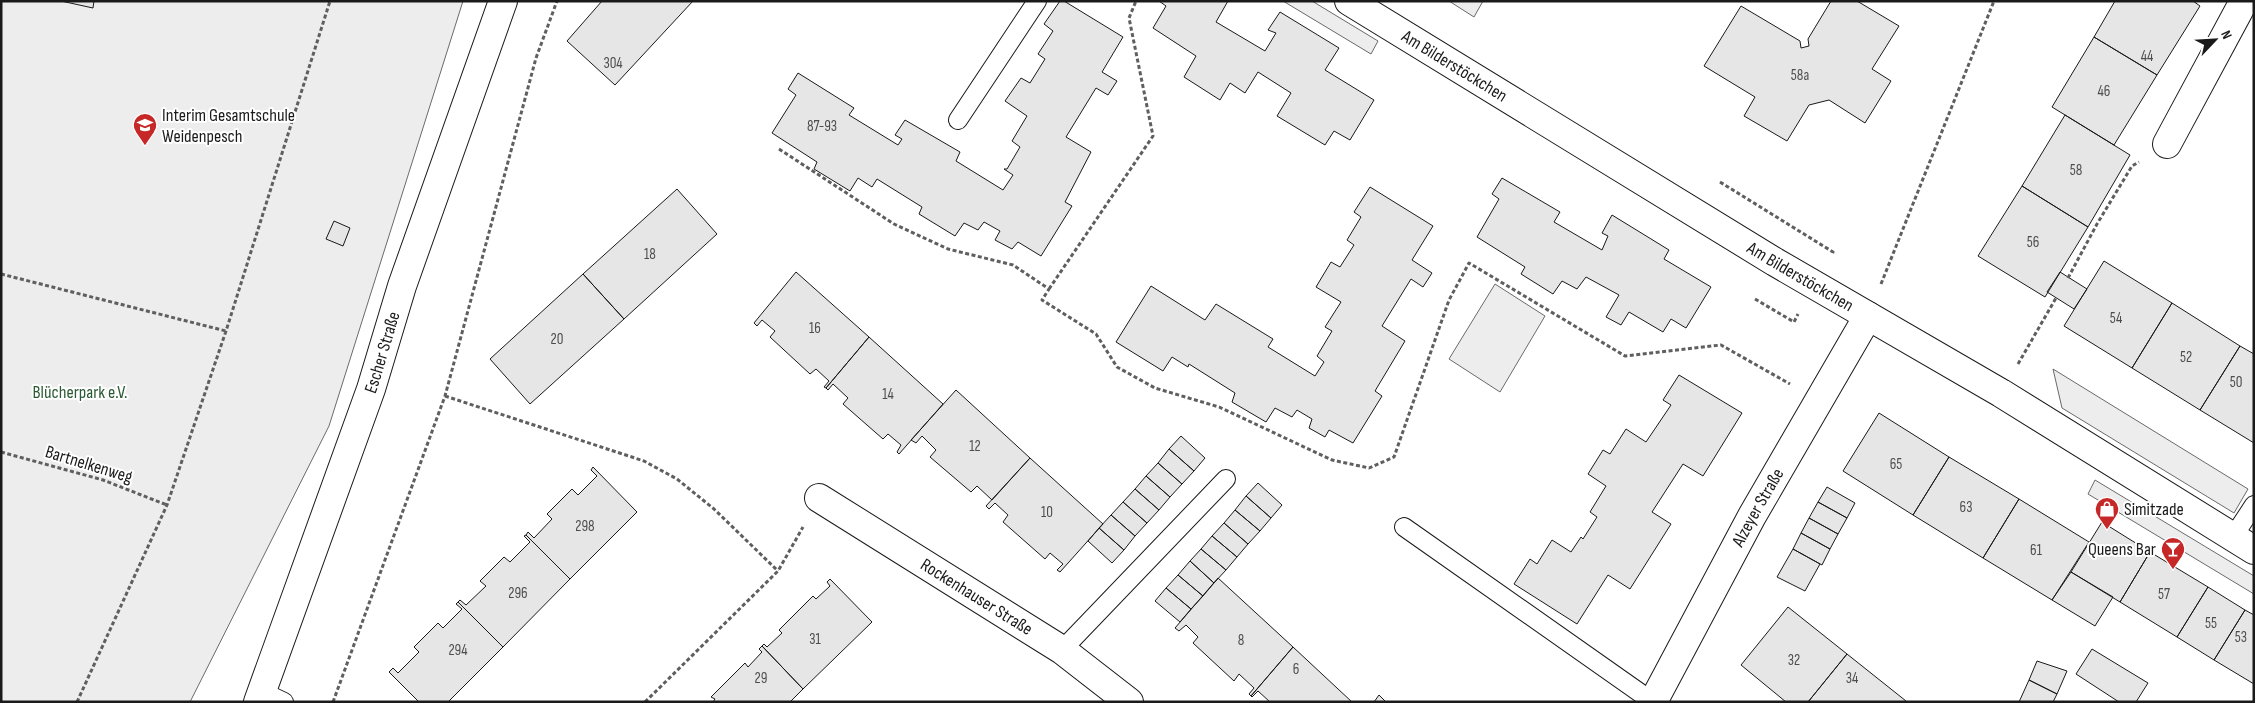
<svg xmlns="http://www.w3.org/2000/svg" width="2255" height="703" viewBox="0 0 2255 703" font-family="'Sofia Sans Condensed',sans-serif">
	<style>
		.built { fill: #ededed; stroke: #6a6a6a }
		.building { fill: #e6e6e6; stroke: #1a1a1a }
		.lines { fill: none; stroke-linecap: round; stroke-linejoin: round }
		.service-casing { stroke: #1a1a1a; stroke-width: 20 }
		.minor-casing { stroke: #1a1a1a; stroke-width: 30 }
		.tertiary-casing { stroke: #1a1a1a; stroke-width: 30 }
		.path { stroke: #5f5f5f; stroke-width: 3; stroke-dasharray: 4 2.5; stroke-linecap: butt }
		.service { stroke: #fff; stroke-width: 18 }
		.minor { stroke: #fff; stroke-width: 28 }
		.tertiary { stroke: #fff; stroke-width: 28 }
		.labels { text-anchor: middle; stroke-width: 4; stroke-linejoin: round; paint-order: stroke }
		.number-label { font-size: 15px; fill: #4d4d4d }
		.street-label { font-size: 18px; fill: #1a1a1a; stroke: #fff }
		.poi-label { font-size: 18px; fill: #1a1a1a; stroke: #fff; text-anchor: start }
		.park-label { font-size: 18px; fill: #2b5a34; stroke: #fff }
	</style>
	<rect width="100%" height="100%" fill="#fff"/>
	<path class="built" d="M1,1h462l-134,425 -139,276h-189z
		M1283,1h29l66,40 -7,13z
		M1449,1h34l-9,16z
		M1495,284l50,32 -45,76 -51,-33z
		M2053,369l195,120 -14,24 -172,-105z
		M2095,480l159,96v18l-166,-100z"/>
	<path class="building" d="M61,1h33l-1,7z
		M602,1h91l-78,84 -48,-44z
		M1060,1h4l59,36 -21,35 15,9 -9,14 -12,-7 -30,49 25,15 -26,50 7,4 -31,50 -23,-14 -6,7 -17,-9 5,-9 -16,-9 -6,8 -14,-7 -9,13 -36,-22 3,-7 -45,-28 -5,8 -14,-9 -8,13 -36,-22 3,-7 -45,-29 24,-38 -8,-6 10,-16 56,35 -5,7 49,30 4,-6 -7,-4 10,-15 55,32 -4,9 47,29 10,-15 -9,-6h3l13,-22 -8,-6 15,-25 -22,-15 16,-23 9,5 15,-24 -7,-5 15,-23 -9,-7z
		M1159,1h69l-12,21 49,29 11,-18 -8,-3 12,-18 59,36 -14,22 49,30 -24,40 -16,-9 -9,14 -48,-29 14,-23 -33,-21 -13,21 -15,-10 -10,17 -36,-23 12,-21 -43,-28 13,-22z
		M1831,1h26l42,25 -27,43 19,12 -26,42 -36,-23 -20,5 -22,36 -43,-25 11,-19 -51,-31 37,-60 59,35 1,7 8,-2 -1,-7z
		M2115,1h78l7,5 -43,69 -63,-38z
		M2094,37l63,38 -43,70 -62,-38z
		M2065,115l65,40 -42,72 -66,-41z
		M1502,178l58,34 -6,10 48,28 6,-14 -6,-3 10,-18 57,35 -5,9 47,28 -25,41 -15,-9 -8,13 -34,-20 -8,13 -15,-8 13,-22 -33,-18 -9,12 -15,-8 -9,13 -32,-20 4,-7 -48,-30 22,-38 -7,-5z
		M2022,186l66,41 -43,70 -67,-41z
		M1370,187l63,39 -21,34 20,13 -9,14 -12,-8 -29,47 23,15 -30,50 7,5 -29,47 -24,-13 -4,7 -16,-9 3,-9 -15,-9 -5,7 -17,-9 -9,14 -34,-20 3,-9 -46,-29 -1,3 -16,-10 -9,14 -47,-29 35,-56 54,34 11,-16 57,35 -5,8 47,29 9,-14 -7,-6 15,-25 -7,-4 16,-25 -25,-15 15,-25 9,5 14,-22 -7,-5 14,-23 -7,-5z
		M677,189l40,45 -93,85 -41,-45z
		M334,221l16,7 -7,18 -17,-7z
		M2104,261l68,42 -40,65 -68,-42z
		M796,272l73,65 -43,51 -2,-1 5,-6 -13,-12 -6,5 -40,-37 5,-6 -13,-11 -5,6 -3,-3z
		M2060,272l27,17 -13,20 -27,-17z
		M583,274l41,45 -94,85 -40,-45z
		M2172,303l68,43 -40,64 -68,-42z
		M869,337l74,67 -44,50 -2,-2 4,-7 -13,-11 -5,5 -40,-35 5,-6 -15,-14 -5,6 -2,-2z
		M2240,346l14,8v89l-54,-33z
		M1679,375l63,38 -39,63 -20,-12 -31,48 19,12 -41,65 -22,-14 -31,49 -63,-40 16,-25 7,5 15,-24 19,12 10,-15 2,2 14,-22 -7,-5 16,-26 -18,-12 15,-24 7,4 16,-25 20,13 25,-37 -8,-5z
		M956,390l74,68 -38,42 -15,-14 -6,6 -41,-35 6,-7 -14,-14 -6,7 -5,-3z
		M1879,413l70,44 -36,58 -70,-44z
		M1181,436l24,22 -11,13 -25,-22z
		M1169,449l25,22 -12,13 -24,-21z
		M1949,457l70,42 -36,59 -70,-43z
		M1030,458l73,66 -43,48 -3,-2 6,-6 -13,-11 -5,6 -42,-37 5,-7 -13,-12 -6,6 -3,-3z
		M1158,463l24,21 -12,13 -24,-21z
		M593,467l44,45 -67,67 -44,-44 2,-3 6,6 18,-19 -5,-5 25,-25 6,6 19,-19 -6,-6z
		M1146,476l24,21 -11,13 -24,-21z
		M1258,483l24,22 -11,13 -25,-22z
		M1827,487l28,16 -8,15 -29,-16z
		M1135,489l24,21 -12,13 -24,-21z
		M1246,496l25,22 -11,13 -25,-21z
		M2019,499l70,43 -37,58 -69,-42z
		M1123,502l24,21 -12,13 -24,-21z
		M1818,502l29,16 -9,16 -29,-16z
		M1235,510l25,21 -12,13 -24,-21z
		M1111,515l24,21 -11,14 -25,-22z
		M1809,518l29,16 -8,15 -29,-16z
		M2102,522l48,30 -30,50 -49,-30z
		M1224,523l24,21 -11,13 -25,-21z
		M1099,528l25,22 -12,13 -24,-22z
		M1801,533l29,16 -8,16 -29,-16z
		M526,535l44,44 -67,68 -45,-45 2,-2 6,5 20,-19 -6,-5 24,-24 6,5 20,-20 -6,-6z
		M1212,536l25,21 -11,13 -25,-21z
		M1201,549l25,21 -12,13 -24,-22z
		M1793,549l27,15 -15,27 -28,-14z
		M2150,552l58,35 -31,50 -57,-35z
		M1190,561l24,22 -11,13 -25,-21z
		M2071,572l42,25 -18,29 -43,-26z
		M1178,575l25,21 -12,13 -25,-21z
		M1218,578l75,69 -42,49 -2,-2 5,-6 -15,-14 -5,7 -41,-38 5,-6 -12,-12 -7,6 -4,-3z
		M830,579l42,43 -69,67 -41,-43 2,-2 3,3 15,-14 -3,-3 34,-34 3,3 14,-13 -3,-4z
		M2208,587l37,23 -31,50 -37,-23z
		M1166,588l25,21 -11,13 -25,-21z
		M458,602l45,45 -55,55h-29l-30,-30 4,-4 5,5 21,-21 -5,-5 24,-24 5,5 19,-19 -6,-5z
		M1788,607l59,47 -39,48h-22l-45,-37z
		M2245,610l9,5v69l-40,-24z
		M762,646l41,43 -13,13h-77l2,-3 -4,-2 34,-34 3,4 14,-15 -3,-3z
		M1293,647l59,55h-82l-12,-11 -6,6 -1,-1z
		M2092,649l56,34 -12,19h-17l-43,-28z
		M1847,654l59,47 -1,1h-97z
		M2037,661l30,10 -10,23 -28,-14z
		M2029,680l28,14 -4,8h-34z
		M1379,695l7,7h-12z"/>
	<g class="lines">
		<g class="service-casing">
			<path id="service" d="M958,120l79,-119
				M1404,527l249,175
				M2233,537l21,-32
				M1062,650l164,-171
				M263,692l21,10"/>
		</g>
		<g class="minor-casing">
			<g id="minor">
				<path d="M2167,144l77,-143"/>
				<path id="s1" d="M819,498l243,152 67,52"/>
				<path id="s2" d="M1653,702l99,-186 116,-200"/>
			</g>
		</g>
		<g class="tertiary-casing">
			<g id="tertiary">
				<path id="s3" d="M1349,1l426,261 226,131 253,157"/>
				<path id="s4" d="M258,702l113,-313 31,-103 101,-285"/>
			</g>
		</g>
		<path class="path" d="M779,149l115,75 54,25 65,16 36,24 -7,11 54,34 21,33 38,21 64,19 113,53 37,8 25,-11 55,-157 20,-37 156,93 96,-11 69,39
			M1720,182l113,70 -1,2
			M1,274l225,57
			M2068,278l29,-54 35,-58 7,-4
			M1881,284l113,-283
			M1049,289l104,-153 -24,-118 7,-17
			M1755,299l39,23 4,-8
			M2018,364l38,-66
			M445,396l199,65 33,18 37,30 64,62
			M1,452l102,28 64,25
			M77,702l90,-197 59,-174 104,-330
			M333,702l112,-306 91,-338 21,-57
			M645,702l133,-131 25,-44"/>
		<use href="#service" class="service"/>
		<use href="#minor" class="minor"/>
		<use href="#tertiary" class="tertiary"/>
	</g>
	<defs>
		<g id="school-pin" transform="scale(1.25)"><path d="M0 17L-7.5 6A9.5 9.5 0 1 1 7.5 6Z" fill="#c62828" stroke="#fff"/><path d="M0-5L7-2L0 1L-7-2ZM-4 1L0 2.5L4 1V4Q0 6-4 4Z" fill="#fff"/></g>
		<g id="shop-pin" transform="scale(1.25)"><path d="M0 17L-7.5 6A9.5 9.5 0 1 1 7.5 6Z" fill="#c62828" stroke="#fff"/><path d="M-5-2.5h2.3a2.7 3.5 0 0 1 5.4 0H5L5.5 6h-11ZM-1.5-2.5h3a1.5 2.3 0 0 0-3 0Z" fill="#fff"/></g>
		<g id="bar-pin" transform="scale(1.25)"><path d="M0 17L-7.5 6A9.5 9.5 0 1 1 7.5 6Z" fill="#c62828" stroke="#fff"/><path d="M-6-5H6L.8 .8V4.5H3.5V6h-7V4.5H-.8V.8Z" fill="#fff"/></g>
	</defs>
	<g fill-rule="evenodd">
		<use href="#school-pin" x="145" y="125"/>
		<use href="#shop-pin" x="2107" y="509"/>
		<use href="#bar-pin" x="2173" y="549"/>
	</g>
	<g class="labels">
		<g class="number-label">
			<text x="2147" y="61">44</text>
			<text x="613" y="68">304</text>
			<text x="1800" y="80">58a</text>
			<text x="2104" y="96">46</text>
			<text x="822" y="131">87-93</text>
			<text x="2076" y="175">58</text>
			<text x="2033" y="247">56</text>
			<text x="650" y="259">18</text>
			<text x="2116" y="323">54</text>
			<text x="815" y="333">16</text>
			<text x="557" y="344">20</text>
			<text x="2186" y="362">52</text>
			<text x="2236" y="387">50</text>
			<text x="888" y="399">14</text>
			<text x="975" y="451">12</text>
			<text x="1896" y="469">65</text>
			<text x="1966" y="512">63</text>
			<text x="1047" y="517">10</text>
			<text x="585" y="531">298</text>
			<text x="2036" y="555">61</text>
			<text x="518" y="598">296</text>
			<text x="2164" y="599">57</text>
			<text x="2211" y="628">55</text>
			<text x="2241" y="642">53</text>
			<text x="815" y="644">31</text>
			<text x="1241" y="645">8</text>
			<text x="458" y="655">294</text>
			<text x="1794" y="665">32</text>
			<text x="1296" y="674">6</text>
			<text x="761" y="683">29</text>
			<text x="1852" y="683">34</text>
		</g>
		<g class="street-label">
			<text dy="6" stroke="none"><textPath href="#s3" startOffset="124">Am Bilderstöckchen</textPath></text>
			<text dy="6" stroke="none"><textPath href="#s3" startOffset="529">Am Bilderstöckchen</textPath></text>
			<text dy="6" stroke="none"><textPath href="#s4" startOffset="371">Escher Straße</textPath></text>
			<text transform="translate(89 464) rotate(17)" y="6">Bartnelkenweg</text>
			<text dy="6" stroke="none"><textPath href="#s2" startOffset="221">Alzeyer Straße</textPath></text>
			<text dy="6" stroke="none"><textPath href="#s1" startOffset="186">Rockenhauser Straße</textPath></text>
		</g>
		<g class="poi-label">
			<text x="162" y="121">Interim Gesamtschule<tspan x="162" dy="21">Weidenpesch</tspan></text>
			<text x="2124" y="515">Simitzade</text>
			<text x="2156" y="555" text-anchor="end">Queens Bar</text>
		</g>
		<g class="park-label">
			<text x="80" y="398">Blücherpark e.V.</text>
		</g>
	</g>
	<rect width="2255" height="703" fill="none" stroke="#1a1a1a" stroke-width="5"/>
	<g transform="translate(2215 40) rotate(65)" stroke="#ffffff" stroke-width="4" paint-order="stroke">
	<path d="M0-4L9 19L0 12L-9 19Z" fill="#1a1a1a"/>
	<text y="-8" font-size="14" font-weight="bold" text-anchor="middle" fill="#1a1a1a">N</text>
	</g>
</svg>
